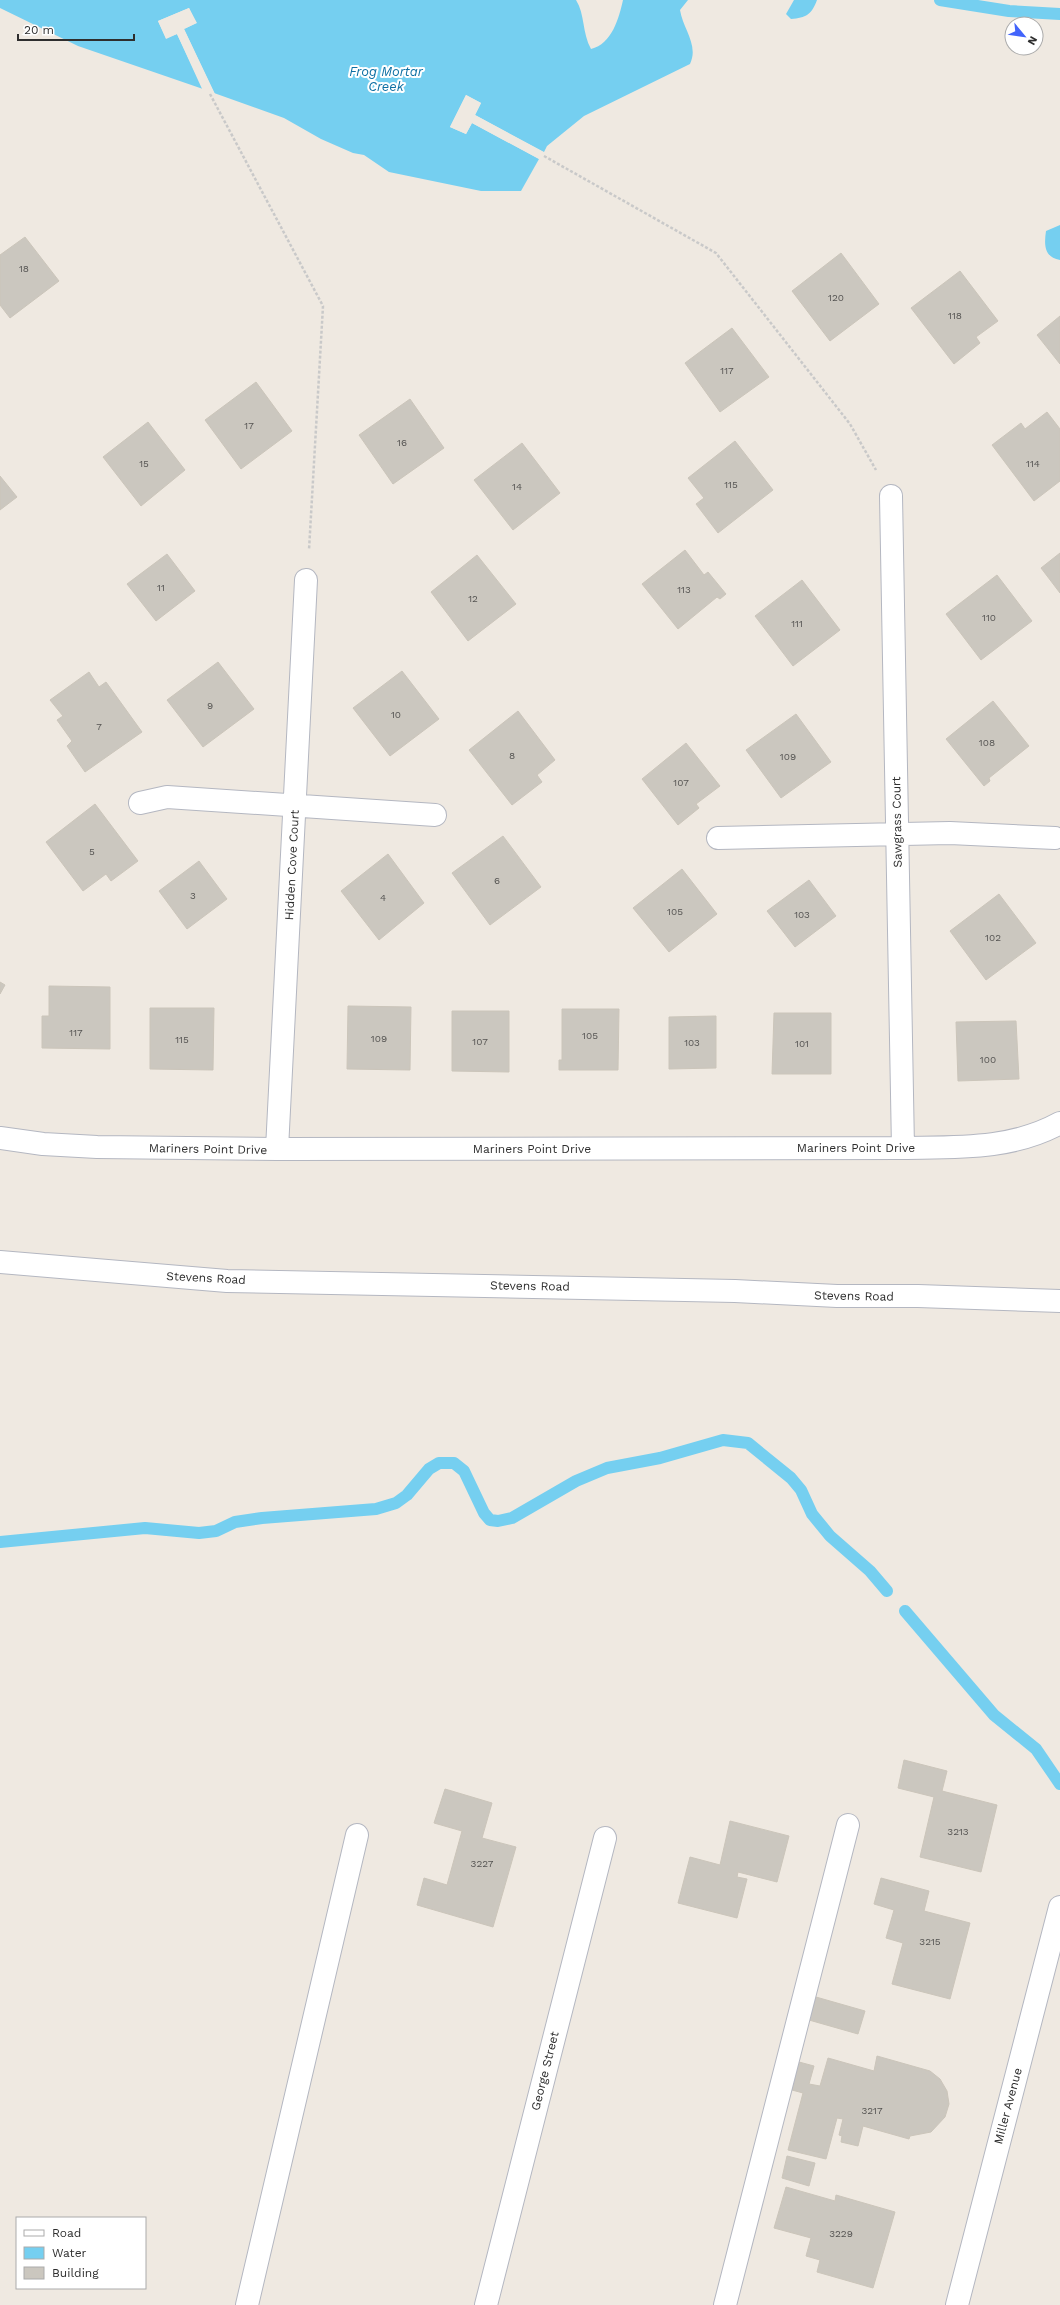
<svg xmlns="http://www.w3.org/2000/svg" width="1060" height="2305" viewBox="0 0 1060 2305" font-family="'Work Sans',sans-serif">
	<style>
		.water { fill: #75cff0 }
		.pier { fill: #efe9e1 }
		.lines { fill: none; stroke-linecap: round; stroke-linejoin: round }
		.stream { stroke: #75cff0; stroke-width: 12 }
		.building { fill: #cbc7bf; stroke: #cbc5ba }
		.minor-casing { stroke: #b4b7c1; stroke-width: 24 }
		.path { stroke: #c9c9c9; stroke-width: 2.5; stroke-dasharray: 3 2; stroke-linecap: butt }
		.minor { stroke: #fff; stroke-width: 22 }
		.labels { text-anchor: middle; stroke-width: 4; stroke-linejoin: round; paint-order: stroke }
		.number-label { font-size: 10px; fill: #555452 }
		.street-label { font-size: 12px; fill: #2e2e2e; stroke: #fff }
		.water-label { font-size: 13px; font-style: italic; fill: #0d6fa3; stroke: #fff }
	</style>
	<rect width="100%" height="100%" fill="#efe9e1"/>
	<path class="water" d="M0,0h576c9,14 6,33 15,49 21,-5 28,-31 32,-49h65l-8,10c3,19 19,35 10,54l-106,52 -37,30 -3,6 -69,-37 6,-12 -15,-8 -16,32 16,7 6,-11 67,36 -18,32h-40l-92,-19 -25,-17 -11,-2 -32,-14 -37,-21 -70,-25 -30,-64 12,-6 -7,-15 -31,13 8,17 11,-4 26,55 -125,-43 -78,-38z
		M794,0h23c-5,14 -11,18 -26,19l-5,-5z
		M1060,225v35c-16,-3 -16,-15 -14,-29z"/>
	<path class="pier" d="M189,8l8,15 -13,6 32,67 -4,-2 -30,-64 12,-8 -6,-11 -28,11 7,14 12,-3 25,55 -1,3 -26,-57 -11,5 -8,-18z
		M466,95l15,8 -6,12 70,38 -2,1 -69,-37 4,-13 -11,-6 -14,28 12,6 8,-11 67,36 1,3 -69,-37 -6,11 -16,-7z"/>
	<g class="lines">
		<path class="stream" d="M940,0l69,11 51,3
			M0,1542l145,-14 54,5 17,-2 19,-9 27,-4 114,-9 20,-6 11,-8 22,-26 10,-6h15l10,8 20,42 6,7 8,1 14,-3 64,-37 31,-13 53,-10 63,-18 25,3 43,35 10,12 11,24 18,22 40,35 17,20
			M905,1611l89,104 42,34 24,35"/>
	</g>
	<path class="building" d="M25,237l34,44 -49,37 -10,-13v-50z
		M841,253l38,51 -49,37 -38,-50z
		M960,271l38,50 -22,16 4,6 -26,21 -43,-56z
		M1060,316v48l-23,-29z
		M732,328l37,49 -49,35 -35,-49z
		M256,382l36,49 -51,38 -36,-49z
		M410,399l34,49 -51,36 -34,-49z
		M1047,412l13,17v52l-26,20 -42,-56 29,-22 4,6z
		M148,422l37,48 -44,36 -38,-49z
		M735,441l38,49 -55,43 -22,-29 8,-6 -16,-20z
		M522,443l38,50 -47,37 -39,-50z
		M0,476l17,21 -17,13z
		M685,550l19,25 4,-3 18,22 -6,5 -3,-2 -39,32 -36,-45z
		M1060,553v40l-19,-25z
		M167,554l28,37 -39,30 -29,-37z
		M477,555l39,49 -48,37 -37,-49z
		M997,575l35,46 -51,39 -35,-46z
		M802,580l38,50 -47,36 -38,-50z
		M218,662l36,47 -51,38 -36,-47z
		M402,671l37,48 -49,37 -37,-48z
		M89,672l10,15 7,-5 36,50 -57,40 -18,-26 5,-5 -15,-21 6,-4 -13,-16z
		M993,701l36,45 -40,32 1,3 -6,5 -38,-47z
		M518,711l37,49 -18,15 5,7 -30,23 -43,-55z
		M796,714l35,48 -50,36 -35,-48z
		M686,743l34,43 -24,18 3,4 -21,17 -36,-46z
		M95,804l43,57 -27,20 -5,-7 -23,17 -37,-49z
		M503,836l38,51 -51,38 -38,-52z
		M388,854l36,49 -45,37 -38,-49z
		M199,861l28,38 -40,30 -28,-38z
		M682,869l35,45 -48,38 -36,-44z
		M809,880l27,36 -41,31 -28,-36z
		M999,894l37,49 -50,37 -36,-49z
		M0,982l5,3 -5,9z
		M49,986l61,1v62l-68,-1v-32h7z
		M348,1006l63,1 -1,63 -63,-1z
		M150,1008h64l-1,62 -63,-1z
		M562,1009h57l-1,61h-59v-10h3z
		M452,1011h57v61l-57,-1z
		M774,1013h57v61h-59z
		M716,1016v52l-47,1v-52z
		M1016,1021l3,58 -61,2 -2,-59z
		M904,1760l43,11 -5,20 55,14 -16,67 -61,-15 14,-60 -36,-9z
		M445,1789l47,14 -10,35 34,9 -23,80 -76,-22 7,-27 23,7 15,-54 -28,-8z
		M730,1821l59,15 -12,46 -39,-10 -1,5 10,2 -10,39 -59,-15 12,-46 30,8z
		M881,1878l48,13 -5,20 46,12 -20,76 -58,-15 11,-41 -17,-5 8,-28 -20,-6z
		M816,1997l49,14 -7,23 -49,-14z
		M877,2056l53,15 10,8 7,12 2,13 -4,13 -14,15 -21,4 -1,3 -46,-13 -5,20 -17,-4 1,-6 -3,-1 4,-16 -6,-1 -11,41 -38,-9 15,-57 -11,-3 7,-28 15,4 -5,18 11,2 8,-28 46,13z
		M787,2156l28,7 -6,23 -27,-8z
		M786,2187l49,14 1,-6 59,17 -22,76 -56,-16 3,-12 -14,-4 5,-18 -37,-10z"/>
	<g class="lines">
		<g class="minor-casing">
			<path id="minor" d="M891,496l12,652
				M140,803l27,-6 268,18
				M718,838l232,-5 105,5
				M0,1138l43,6 54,3 180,2 626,-1c54,-1 108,2 157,-25
				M277,1149l29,-569
				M0,1262l227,19 508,10 102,5h81l142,5
				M247,2305l110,-470
				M486,2305l119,-467
				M725,2305l123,-480
				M957,2305l103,-398"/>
		</g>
		<path class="path" d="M210,94l113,212 -14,244
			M544,156l172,97 134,171 26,46"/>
		<use href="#minor" class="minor"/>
	</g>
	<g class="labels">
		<g class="number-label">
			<text x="24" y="272">18</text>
			<text x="836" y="301">120</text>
			<text x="955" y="319">118</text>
			<text x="727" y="374">117</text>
			<text x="249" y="429">17</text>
			<text x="402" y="446">16</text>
			<text x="144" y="467">15</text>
			<text x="1033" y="467">114</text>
			<text x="731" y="488">115</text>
			<text x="517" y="490">14</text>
			<text x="161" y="591">11</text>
			<text x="684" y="593">113</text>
			<text x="473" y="602">12</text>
			<text x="989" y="621">110</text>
			<text x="797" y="627">111</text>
			<text x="210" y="709">9</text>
			<text x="396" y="718">10</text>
			<text x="99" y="730">7</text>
			<text x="987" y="746">108</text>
			<text x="512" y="759">8</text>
			<text x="788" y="760">109</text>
			<text x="681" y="786">107</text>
			<text x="92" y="855">5</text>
			<text x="497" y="884">6</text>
			<text x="193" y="899">3</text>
			<text x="383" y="901">4</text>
			<text x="675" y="915">105</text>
			<text x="802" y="918">103</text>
			<text x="993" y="941">102</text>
			<text x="76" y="1036">117</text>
			<text x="590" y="1039">105</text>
			<text x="379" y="1042">109</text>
			<text x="182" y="1043">115</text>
			<text x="480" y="1045">107</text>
			<text x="692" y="1046">103</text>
			<text x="802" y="1047">101</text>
			<text x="988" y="1063">100</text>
			<text x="958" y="1835">3213</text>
			<text x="482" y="1867">3227</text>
			<text x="930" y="1945">3215</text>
			<text x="872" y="2114">3217</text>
			<text x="841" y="2237">3229</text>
		</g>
		<g class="street-label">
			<text transform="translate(897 822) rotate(-91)" y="4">Sawgrass Court</text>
			<text transform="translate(292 865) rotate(-87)" y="4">Hidden Cove Court</text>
			<text x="856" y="1152">Mariners Point Drive</text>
			<text transform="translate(208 1149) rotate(1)" y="4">Mariners Point Drive</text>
			<text x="532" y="1153">Mariners Point Drive</text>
			<text transform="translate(206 1278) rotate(3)" y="4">Stevens Road</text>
			<text transform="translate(530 1286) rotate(1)" y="4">Stevens Road</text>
			<text transform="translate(854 1296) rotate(1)" y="4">Stevens Road</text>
			<text transform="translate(545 2071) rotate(-76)" y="4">George Street</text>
			<text transform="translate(1008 2106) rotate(-75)" y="4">Miller Avenue</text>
		</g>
		<g class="water-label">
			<text x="386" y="76">Frog Mortar<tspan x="386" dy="15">Creek</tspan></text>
		</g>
	</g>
	<rect x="16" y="2217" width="130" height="72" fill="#ffffff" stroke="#ababab"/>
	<rect x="24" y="2230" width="20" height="6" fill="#ffffff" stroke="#ababab"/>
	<text x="52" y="2237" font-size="12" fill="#2e2e2e">Road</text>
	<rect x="24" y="2247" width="20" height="12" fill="#75cff0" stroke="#ababab"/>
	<text x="52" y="2257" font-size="12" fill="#2e2e2e">Water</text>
	<rect x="24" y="2267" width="20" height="12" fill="#cbc7bf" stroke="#ababab"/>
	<text x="52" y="2277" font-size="12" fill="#2e2e2e">Building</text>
	<g transform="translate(1024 36) rotate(119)"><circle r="19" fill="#ffffff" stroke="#ababab"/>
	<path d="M0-3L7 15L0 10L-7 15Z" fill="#4264fb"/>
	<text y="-6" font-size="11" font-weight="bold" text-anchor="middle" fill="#2e2e2e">N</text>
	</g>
	<path d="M18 34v6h116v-6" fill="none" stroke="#2e2e2e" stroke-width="2"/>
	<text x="24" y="34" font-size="12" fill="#2e2e2e" stroke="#ffffff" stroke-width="3" paint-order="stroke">20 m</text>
</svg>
